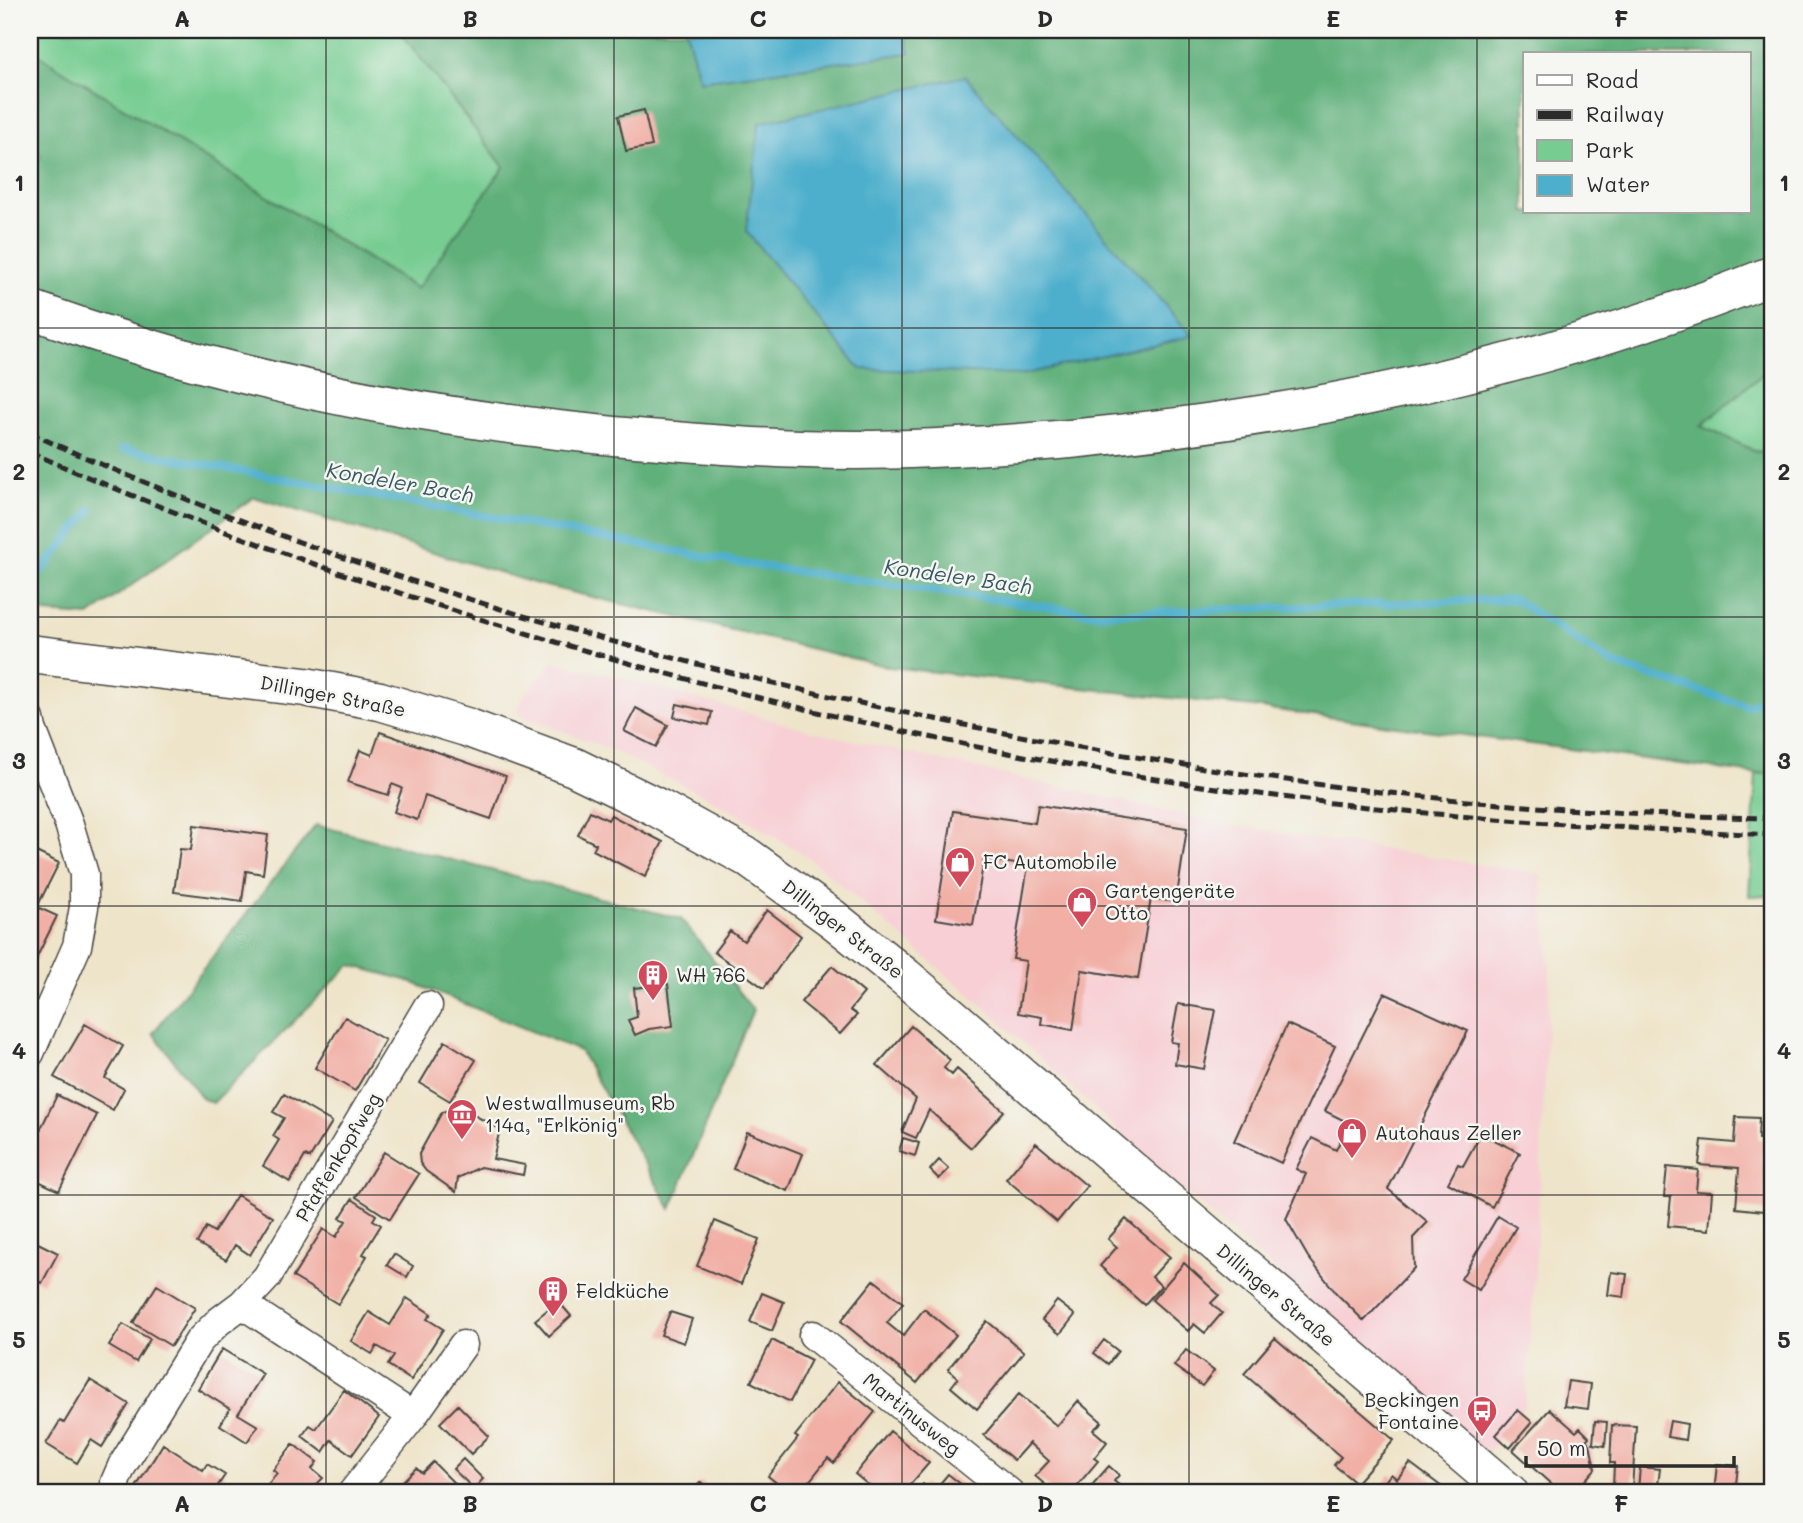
<svg xmlns="http://www.w3.org/2000/svg" width="1803" height="1523" viewBox="0 0 1803 1523" font-family="Mali,sans-serif">
	<style>
		.built { fill: #f7cfd5 }
		.green { fill: #76cc91; stroke: #507c5e; stroke-width: 2 }
		.forest { fill: #60b07b; stroke: #466e53; stroke-width: 2; fill-rule: evenodd }
		.water { fill: #4dafcc; stroke: #3c6d7c; stroke-width: 2 }
		.lines { fill: none; stroke-linecap: round; stroke-linejoin: round }
		.stream { stroke: #4dafcc; stroke-width: 8 }
		.building { fill: #f1afa5 }
		.street-casing { stroke: #484743; stroke-width: 31 }
		.secondary-casing { stroke: #484743; stroke-width: 41 }
		.street { stroke: #fff; stroke-width: 28 }
		.secondary { stroke: #fff; stroke-width: 38 }
		.rail { stroke: #2b2b2b; stroke-width: 5; stroke-dasharray: 10 5; stroke-linecap: butt }
		.grid { fill: none; stroke: #2b2b2b; stroke-width: 2; stroke-opacity: 0.55 }
		.labels { text-anchor: middle; stroke-width: 5; stroke-linejoin: round; paint-order: stroke }
		.street-label { font-size: 19px; fill: #2b2b2b; stroke: #f6f6f2 }
		.poi-label { font-size: 19px; fill: #2b2b2b; stroke: #f6f6f2; text-anchor: start }
		.water-label { font-size: 21px; font-style: italic; fill: #375963; stroke: #f6f6f2 }
		.neatline { fill: none; stroke: #2b2b2b; stroke-width: 2.5 }
		.grid-label { font-size: 23px; text-anchor: middle; font-weight: bold; fill: #2b2b2b }
	</style>
	<rect width="100%" height="100%" fill="#f6f6f2"/>
	<filter id="ink" filterUnits="userSpaceOnUse"><feTurbulence type="fractalNoise" baseFrequency=".0143" numOctaves="2"/><feDisplacementMap in="SourceGraphic" scale="14" xChannelSelector="R" yChannelSelector="G"/><feConvolveMatrix kernelMatrix="1 2 1 2 8 2 1 2 1" color-interpolation-filters="sRGB"/></filter>
	<filter id="wash" filterUnits="userSpaceOnUse"><feTurbulence type="fractalNoise" baseFrequency=".00686" numOctaves="4" result="noise"/><feDisplacementMap in="SourceGraphic" scale="28" xChannelSelector="R" yChannelSelector="G"/><feGaussianBlur stdDeviation="1.57" result="paint"/><feColorMatrix in="noise" values="0 0 0 0 0 0 0 0 0 0 0 0 0 0 0 0 0 1.4 0 .05"/><feComposite in="paint" operator="in"/></filter>
	<g filter="url(#wash)">
		<rect width="100%" height="100%" fill="#eee4c9"/>
		<path class="built" d="M553,662l81,19 178,50 411,93 318,50 9,96 -14,289 -11,147 -38,47 -302,-261 -197,-182 -180,-153 -91,-55 -103,-51 -97,-37 7,-18z"/>
		<path class="green" d="M30,30h369l105,137 -86,122 -388,-239z
			M1773,365v83l-16,4 -56,-26z
			M1773,773v122l-24,1 7,-122z"/>
		<path class="forest" d="M399,30h287l14,51 209,-28 -5,-23h842l27,8v327l-72,61 56,26 16,-4v325l-17,1 -503,-67 -364,-40 -352,-83 -283,-87 -165,119 -59,-4v-438l11,-18 -11,-14v-92l387,239 87,-122zM1525,54h224v158h-224z
			M316,825l365,94 72,91 -82,199 -91,-158 -174,-71 -56,-15 -137,138 -10,-4 -50,-66z"/>
		<path class="water" d="M686,30h218l6,23 -210,28z
			M965,76l227,260 -171,39 -161,-6 -114,-138 13,-108z"/>
		<g class="lines">
			<path class="stream" d="M122,449l623,115 353,50 416,-15 99,65 134,42 26,-9
				M30,575l11,-3 50,-62"/>
		</g>
		<g id="blocks">
			<path class="building" d="M644,110l8,36 -26,5 -8,-35z
				M677,704l35,8 -3,13 -35,-8z
				M636,708l32,17 -12,22 -32,-16z
				M380,732l126,44 -15,43 -66,-23 -8,24 -23,-8 8,-24 -10,-4 -4,11 -40,-13 12,-32 12,5z
				M1038,805l149,23 -11,74 -25,-4 -13,81 -56,-9 -9,60 -32,-6 1,-7 -24,-4 8,-52 -13,-2 15,-93 -44,-7 -11,66 -37,-6 17,-108 82,12z
				M590,811l18,9 3,-5 52,27 -18,35 -52,-27 3,-6 -18,-9z
				M194,825l74,10 -5,39 -17,-3 -4,30 -68,-9 6,-43 11,1z
				M30,849l29,14 -22,44 20,9 -27,55z
				M767,910l34,26 -37,52 -50,-36 16,-21 14,10z
				M832,966l32,27 -14,17 7,5 -17,19 -39,-32z
				M668,984l5,42 -24,3 -14,6 -7,-15 9,-3 -3,-29z
				M1384,993l84,38 -80,158 40,33 -15,16 1,30 -50,53 -27,-27 -29,-37 -22,-38 20,-45 -10,-5 16,-31 24,12 13,-27 -24,-12z
				M1178,1004l38,6 -12,59 -29,-5 3,-21 -7,-1z
				M345,1017l40,23 -30,51 -40,-23z
				M85,1024l38,22 -18,32 19,11 -11,21 -59,-33z
				M1287,1024l48,22 -54,117 -47,-22z
				M911,1026l39,34 -6,8 8,7 5,-6 47,42 -33,37 -42,-38 -13,28 -14,-6 14,-33 -39,-34z
				M445,1041l31,19 -26,41 -30,-18z
				M284,1094l48,28 -22,36 -5,-2 -15,26 -27,-16 16,-26 -6,-4 11,-18 -11,-6z
				M57,1095l40,20 -38,76 -29,-14v-26z
				M459,1107l41,22 -7,30 32,6 -2,10 -43,-8 -22,11 -2,14 -30,-21 -6,-8 -1,-9 23,-42z
				M1736,1117l23,1 -1,21 6,1 -2,23 11,1v48l-37,-4 3,-40 -40,-3 3,-25 32,3z
				M747,1132l56,22 -15,37 -55,-22z
				M1481,1133l39,20 -28,54 -44,-24 10,-19 5,2z
				M903,1138l16,5 -4,13 -16,-5z
				M1036,1143l51,43 -30,36 -51,-43z
				M384,1152l35,22 -29,45 -34,-22z
				M939,1160l10,9 -10,10 -9,-9z
				M1667,1167l31,3 -2,21 16,1 -3,38 -41,-4 3,-29h-7z
				M237,1195l36,22 -23,38 -15,-10 -9,15 -29,-17 9,-16 8,5z
				M352,1199l24,16 -3,5 8,5 -18,29 4,2 -29,48 -45,-27 30,-48 13,8 10,-16 -6,-3z
				M1498,1216l18,11 -37,63 -18,-11z
				M1126,1219l44,38 -18,20 9,9 -17,19 -44,-39 17,-19 -9,-8z
				M715,1221l44,18 -18,45 -44,-18z
				M30,1239l28,14 -16,30 -12,-6z
				M394,1254l19,12 -6,11 -20,-12z
				M1184,1263l35,32 -8,8 11,10 -17,20 -11,-9 -6,7 -36,-31z
				M1611,1272l16,2 -3,23 -16,-2z
				M874,1280l29,23 -16,20 16,13 21,-27 32,26 -39,48 -76,-62z
				M157,1285l38,23 -24,38 -38,-23z
				M762,1293l22,9 -12,29 -22,-9z
				M407,1298l24,16 -4,5 16,10 -32,51 -23,-15 6,-9 -17,-10 -5,8 -21,-13 18,-29 21,13z
				M558,1301l13,15 -22,20 -14,-16z
				M1057,1301l18,14 -15,19 -18,-14z
				M670,1312l22,7 -8,24 -23,-8z
				M987,1321l37,31 -47,57 -26,-22 7,-9 -10,-9z
				M123,1324l27,15 -14,23 -27,-16z
				M1275,1338l119,102 -38,43 -22,-18 7,-8 -97,-83z
				M772,1340l39,20 -21,42 -39,-20z
				M1104,1340l14,11 -10,13 -14,-11z
				M222,1349l41,25 -25,40 20,12 -11,16 -27,-17 10,-16 -32,-20z
				M1186,1350l28,21 -12,15 -28,-20z
				M90,1380l39,24 -27,43 -11,-7 -14,23 -31,-19 14,-23 4,2z
				M1568,1381l23,3 -3,25 -24,-3z
				M838,1382l37,30 -41,51 -6,-5 -28,35h-11l-21,-17 30,-38 -3,-2z
				M344,1390l35,27 -27,38 -21,-15 -8,12 -21,-16 8,-11 6,4z
				M1019,1394l38,32 21,-25 24,21 -9,8 14,12 -13,16 4,3 -27,32h-16l-20,-17 14,-15 -20,-18 -15,17 -30,-25z
				M458,1405l31,31 -18,18 -31,-31z
				M1550,1409l26,23 4,-4 9,9 -3,3 4,4 5,25 -21,24h-13l-48,-43z
				M1518,1410l14,12 -22,26 -14,-13z
				M1595,1421l12,1 -2,24 -12,-2z
				M1670,1421l17,3 -2,16 -18,-3z
				M1612,1425l24,1 -4,64h6l2,-23 20,2 -3,24h-69l2,-5 23,1 1,-26h-4z
				M890,1431l39,32 -26,30h-25l-23,-19z
				M163,1444l40,26 4,-6 18,11 -12,18h-72l-6,-4z
				M293,1444l24,18 -5,7 11,9 -15,15h-47l16,-20 -4,-3z
				M463,1459l20,20 -9,10 -21,-20z
				M433,1462l31,31h-62l3,-3 -6,-5 17,-17 6,5z
				M1410,1463l40,30h-74l15,-19 6,5z
				M1717,1464l21,2 -3,27h-21z
				M1109,1466l10,9 -5,6 15,12h-44z
				M948,1474l24,19h-57l8,-9 10,8z
				M701,1482l12,11h-23z"/>
		</g>
	</g>
	<g filter="url(#ink)">
		<use href="#blocks" fill-opacity="0" stroke="#484743" stroke-width="2"/>
		<g class="lines">
			<g class="street-casing">
				<path id="street" d="M30,719l2,10 37,95 15,50v33l-7,39 -47,107
					M242,1304l171,112
					M813,1335l197,158
					M116,1493l-1,-11 7,-16 77,-125 19,-19 24,-18 25,-27 161,-271
					M352,1493l61,-77 50,-71"/>
			</g>
			<g class="secondary-casing">
				<path id="secondary" d="M30,309c188,69 385,108 584,127 80,7 161,14 241,14 72,0 143,-5 215,-11 241,-22 478,-74 703,-164
					M30,654l275,33 75,14 86,26 108,40 84,41 89,49 86,62 72,58 604,516"/>
			</g>
			<use href="#street" class="street"/>
			<use href="#secondary" class="secondary"/>
			<path class="rail" d="M30,433c304,137 628,232 955,296 259,52 524,85 788,89
				M30,452c137,61 279,112 422,158 297,95 605,164 916,197 135,15 270,22 405,28"/>
		</g>
	</g>
	<path class="grid" d="M326,30v1463M614,30v1463M902,30v1463M1189,30v1463M1477,30v1463M30,328h1743M30,617h1743M30,906h1743M30,1195h1743"/>
	<defs>
		<g id="shop-pin" transform="scale(1.575)"><path d="M0 17L-7.5 6A9.5 9.5 0 1 1 7.5 6Z" fill="#d1495b" stroke="#f6f6f2"/><path d="M-5-2.5h2.3a2.7 3.5 0 0 1 5.4 0H5L5.5 6h-11ZM-1.5-2.5h3a1.5 2.3 0 0 0-3 0Z" fill="#fff"/></g>
		<g id="building-pin" transform="scale(1.575)"><path d="M0 17L-7.5 6A9.5 9.5 0 1 1 7.5 6Z" fill="#d1495b" stroke="#f6f6f2"/><path d="M-4-6H4V6H1V3H-1V6H-4ZM-2.5-4.3h1.7v1.8h-1.7ZM.8-4.3h1.7v1.8H.8ZM-2.5-1h1.7V.8h-1.7ZM.8-1h1.7V.8H.8Z" fill="#fff"/></g>
		<g id="museum-pin" transform="scale(1.575)"><path d="M0 17L-7.5 6A9.5 9.5 0 1 1 7.5 6Z" fill="#d1495b" stroke="#f6f6f2"/><path d="M0-6L6-3V-2H-6V-3ZM-5-1h2V3h-2ZM-1-1h2V3h-2ZM3-1h2V3H3ZM-6 4H6V6H-6Z" fill="#fff"/></g>
		<g id="bus-pin" transform="scale(1.575)"><path d="M0 17L-7.5 6A9.5 9.5 0 1 1 7.5 6Z" fill="#d1495b" stroke="#f6f6f2"/><path d="M-5-6H5V4H4V6H2V4H-2V6H-4V4H-5ZM-3.5-4V0h7V-4ZM-3.5 1.2v1.5H-2V1.2ZM2 1.2v1.5H3.5V1.2Z" fill="#fff"/></g>
	</defs>
	<g fill-rule="evenodd">
		<use href="#shop-pin" x="960" y="862"/>
		<use href="#shop-pin" x="1082" y="902"/>
		<use href="#building-pin" x="653" y="975"/>
		<use href="#museum-pin" x="462" y="1114"/>
		<use href="#shop-pin" x="1352" y="1133"/>
		<use href="#building-pin" x="553" y="1291"/>
		<use href="#bus-pin" x="1482" y="1411"/>
	</g>
	<g class="labels">
		<g class="street-label">
			<text transform="translate(333 696) rotate(11)" y="7">Dillinger Straße</text>
			<text transform="translate(843 929) rotate(38)" y="7">Dillinger Straße</text>
			<text transform="translate(338 1157) rotate(-59)" y="7">Pfaffenkopfweg</text>
			<text transform="translate(1276 1295) rotate(40)" y="7">Dillinger Straße</text>
			<text transform="translate(912 1414) rotate(39)" y="7">Martinusweg</text>
		</g>
		<g class="poi-label">
			<text x="983" y="869">FC Automobile</text>
			<text x="1105" y="898">Gartengeräte<tspan x="1105" dy="22">Otto</tspan></text>
			<text x="676" y="982">WH 766</text>
			<text x="485" y="1110">Westwallmuseum, Rb<tspan x="485" dy="22">114a, "Erlkönig"</tspan></text>
			<text x="1375" y="1140">Autohaus Zeller</text>
			<text x="576" y="1298">Feldküche</text>
			<text x="1459" y="1407" text-anchor="end">Beckingen<tspan x="1459" dy="22">Fontaine</tspan></text>
		</g>
		<g class="water-label">
			<text transform="translate(400 483) rotate(10)" y="7">Kondeler Bach</text>
			<text transform="translate(958 577) rotate(8)" y="7">Kondeler Bach</text>
		</g>
	</g>
	<rect width="1803" height="1523" fill="none" stroke="#f6f6f2" stroke-width="77"/>
	<rect x="1523" y="52" width="228" height="161" fill="#f6f6f2" stroke="#a5a5a2" stroke-width="2"/>
	<rect x="1537" y="75" width="35" height="10" fill="#ffffff" stroke="#a5a5a2" stroke-width="2"/>
	<text x="1586" y="88" font-size="21" fill="#2b2b2b">Road</text>
	<rect x="1537" y="110" width="35" height="10" fill="#2b2b2b" stroke="#a5a5a2" stroke-width="2"/>
	<text x="1586" y="122" font-size="21" fill="#2b2b2b">Railway</text>
	<rect x="1537" y="140" width="35" height="21" fill="#76cc91" stroke="#a5a5a2" stroke-width="2"/>
	<text x="1586" y="158" font-size="21" fill="#2b2b2b">Park</text>
	<rect x="1537" y="175" width="35" height="21" fill="#4dafcc" stroke="#a5a5a2" stroke-width="2"/>
	<text x="1586" y="192" font-size="21" fill="#2b2b2b">Water</text>
	<path d="M1526 1456v10h208v-10" fill="none" stroke="#2b2b2b" stroke-width="3.5"/>
	<text x="1537" y="1456" font-size="21" fill="#2b2b2b" stroke="#f6f6f2" stroke-width="5" paint-order="stroke">50 m</text>
	<rect x="38" y="38" width="1726" height="1446" class="neatline"/>
	<g class="grid-label">
		<text x="182" y="27">A</text>
		<text x="470" y="27">B</text>
		<text x="758" y="27">C</text>
		<text x="1045" y="27">D</text>
		<text x="1333" y="27">E</text>
		<text x="1621" y="27">F</text>
		<text x="19" y="191">1</text>
		<text x="1784" y="191">1</text>
		<text x="19" y="480">2</text>
		<text x="1784" y="480">2</text>
		<text x="19" y="769">3</text>
		<text x="1784" y="769">3</text>
		<text x="19" y="1059">4</text>
		<text x="1784" y="1059">4</text>
		<text x="19" y="1348">5</text>
		<text x="1784" y="1348">5</text>
		<text x="182" y="1512">A</text>
		<text x="470" y="1512">B</text>
		<text x="758" y="1512">C</text>
		<text x="1045" y="1512">D</text>
		<text x="1333" y="1512">E</text>
		<text x="1621" y="1512">F</text>
	</g>
</svg>
